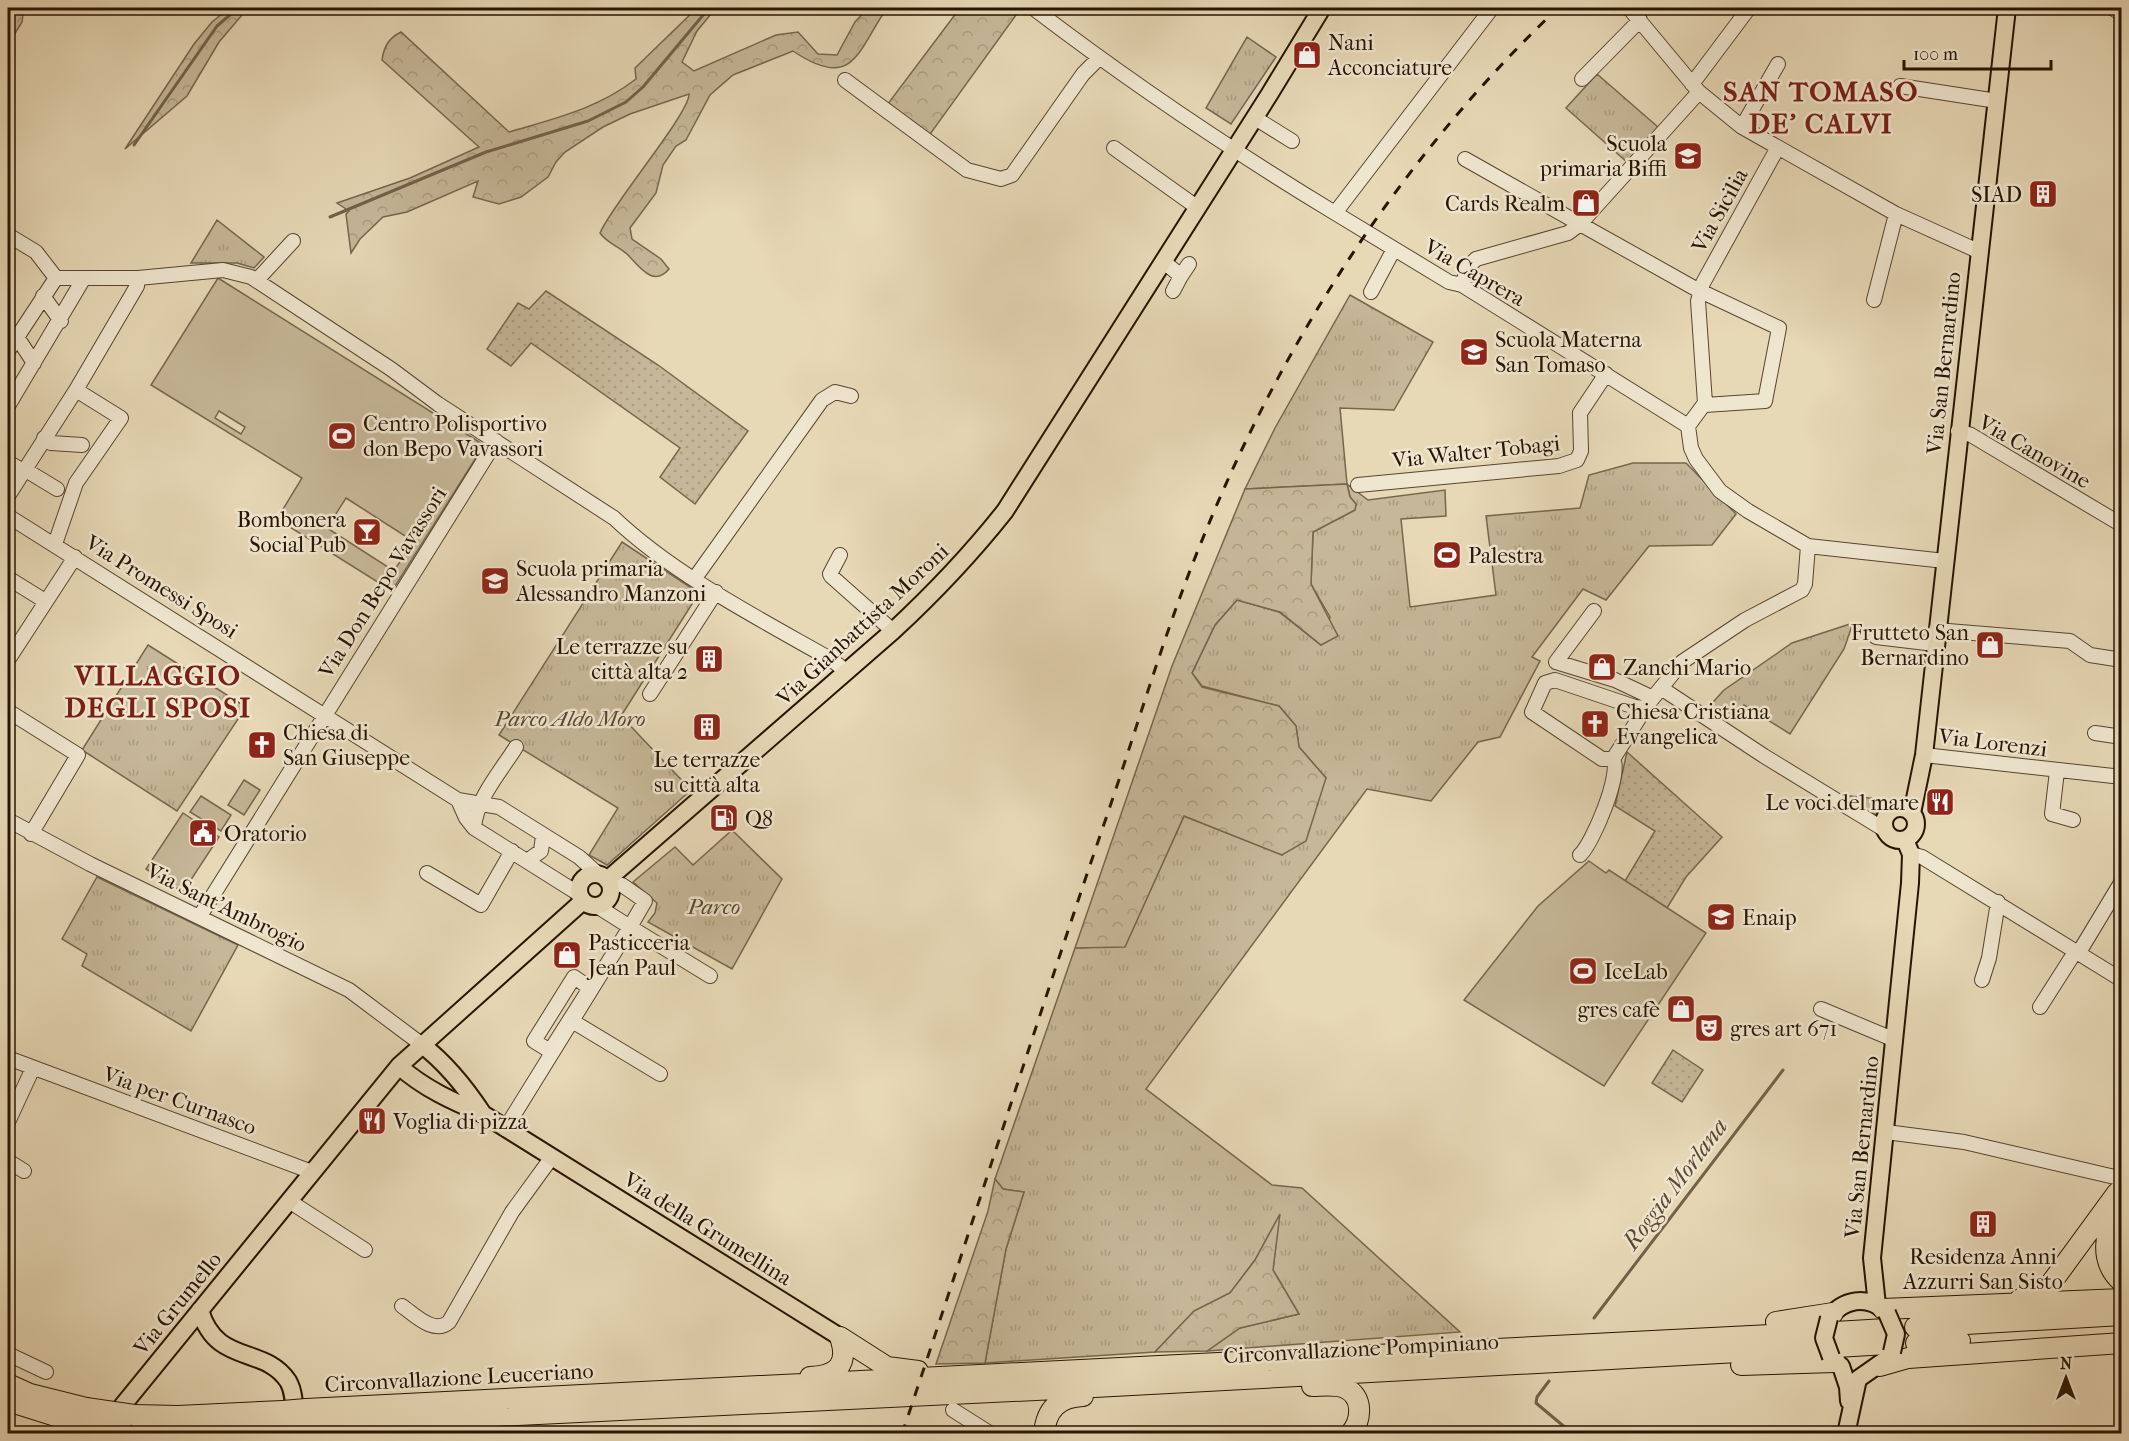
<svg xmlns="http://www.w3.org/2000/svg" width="2129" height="1441" viewBox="0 0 2129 1441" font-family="'IM FELL French Canon',serif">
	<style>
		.grass { fill: url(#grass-tufts); stroke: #76664e; stroke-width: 1.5 }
		.forest { fill: url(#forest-crowns); stroke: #76664e; stroke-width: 1.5 }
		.garden { fill: url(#garden-dots); stroke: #76664e; stroke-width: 1.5 }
		.pitch { fill: #c6b798; stroke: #76664e; stroke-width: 1.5; fill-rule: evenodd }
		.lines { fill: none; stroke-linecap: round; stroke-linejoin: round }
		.stream { stroke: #73614a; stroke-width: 3 }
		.minor-casing { stroke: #574530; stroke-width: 16 }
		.major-casing { stroke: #271403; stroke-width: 20 }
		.highway-casing { stroke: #271403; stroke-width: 22 }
		.minor { stroke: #efe6d0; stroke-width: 14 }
		.major { stroke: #e7d8b6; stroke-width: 16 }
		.highway { stroke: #e7d8b6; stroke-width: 20 }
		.rail { stroke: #271403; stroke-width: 3; stroke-dasharray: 10 10; stroke-linecap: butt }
		.major-bridge-casing { stroke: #271403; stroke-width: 20; stroke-linecap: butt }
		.highway-bridge-casing { stroke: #271403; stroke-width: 22; stroke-linecap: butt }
		.major-bridge { stroke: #e7d8b6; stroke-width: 16 }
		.highway-bridge { stroke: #e7d8b6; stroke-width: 20 }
		.labels { text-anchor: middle; stroke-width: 5; stroke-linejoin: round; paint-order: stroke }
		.poi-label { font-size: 22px; fill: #271403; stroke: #efe6d0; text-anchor: start }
		.street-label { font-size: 22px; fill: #271403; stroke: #efe6d0 }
		.park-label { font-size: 22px; font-style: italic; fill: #574530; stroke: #efe6d0 }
		.water-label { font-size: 24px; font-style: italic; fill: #5a4832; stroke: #efe6d0 }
		.district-label { font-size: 28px; font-weight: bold; letter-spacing: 1.5px; fill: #7a1f14; stroke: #efe6d0 }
	</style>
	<defs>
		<pattern id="grass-tufts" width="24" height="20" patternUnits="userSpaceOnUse" patternTransform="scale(1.5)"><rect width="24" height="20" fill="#c6b798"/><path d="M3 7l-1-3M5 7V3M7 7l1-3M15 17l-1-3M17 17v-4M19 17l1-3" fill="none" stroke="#aa9c81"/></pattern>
		<pattern id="forest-crowns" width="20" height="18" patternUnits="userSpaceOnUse" patternTransform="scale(1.5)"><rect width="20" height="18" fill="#c6b798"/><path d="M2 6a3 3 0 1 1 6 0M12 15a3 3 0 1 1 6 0" fill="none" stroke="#aa9c81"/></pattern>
		<pattern id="garden-dots" width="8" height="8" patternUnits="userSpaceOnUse" patternTransform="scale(1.5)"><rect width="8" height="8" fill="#c6b798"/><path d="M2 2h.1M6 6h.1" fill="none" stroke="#aa9c81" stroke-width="1.8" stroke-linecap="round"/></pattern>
	</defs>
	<rect width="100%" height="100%" fill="#e7d8b6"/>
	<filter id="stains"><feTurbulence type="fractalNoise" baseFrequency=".00333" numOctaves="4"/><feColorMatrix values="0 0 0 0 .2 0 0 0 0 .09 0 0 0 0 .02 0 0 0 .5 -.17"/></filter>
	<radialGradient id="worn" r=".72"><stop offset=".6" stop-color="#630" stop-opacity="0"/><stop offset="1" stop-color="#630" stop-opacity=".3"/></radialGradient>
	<path class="grass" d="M1247,37l29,20 -45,67 -25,-16z
		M1597,74l61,53 -29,37 -63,-56z
		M217,220l47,37 -10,11 -17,-5h-46z
		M1350,295l83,47 -39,68 -54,-2 7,76 21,16 77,-10 1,26 -45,3 9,88 86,-12 -10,-79 94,-8 9,-33 44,-12h53l50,51 -24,31 -63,1 -43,54 -23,-11 -51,68 8,4 -40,76 -22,5 -47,59 -64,-12 -221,300 126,96 30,3 158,144 -253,19 33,-23 59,-14 -26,-44 6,-54 -24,44 -25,33 -36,18 -39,41 -170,11 21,-114 18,-57 -21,-3 -8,-10 80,-231 50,-2 59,-130 98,39 44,-77 -27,-31 -3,-21 -17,-20 -77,-20 -10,-13 23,-48 22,-25 42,12 42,33 9,-28 -19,-33 2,-52 42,-22 1,-6 -6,-7 -3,-13 -102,5 30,-61z
		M622,542l77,51 -78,123 70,74 -84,75 -18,-10 29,-47 -119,-73z
		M1853,623l-9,26 -54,85 -46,-29 -10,15 -29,-9 19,-21 68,-47z
		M148,645l98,62 -69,104 -95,-61z
		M732,830l50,49 -50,90 -84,-47 7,-9 2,-10 -24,-21 42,-35 18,18z
		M97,877l141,68 -47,86 -109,-65 5,-12 -25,-15z"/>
	<path class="forest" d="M8,8h16l-2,14 -14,23z
		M226,8h22l-29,34 -32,54 -62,53 69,-105 18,-22 16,-13z
		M697,8h19l-19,23 -15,31 12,9 82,-36 22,-3 20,22 19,1 18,-33 13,-14h19c-30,43 -33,84 -94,43l-60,24 -23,20 -24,45 -10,6 -13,19 -7,28 -26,35 2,11 29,20 8,10c-16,19 -30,-3 -42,-15 -9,-8 -20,-11 -27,-21 12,-29 90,-120 89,-139l-59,20 -27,13 -38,25 -9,10 -8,15 -27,20 -22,7 -26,-7 5,-16 -71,31 -24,5 -23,22 -9,14 -5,-39 3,-3 -12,-8 73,-25 69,-31 -97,-87c2,-14 7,-22 19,-28l108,100c47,-14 88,-23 127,-53l-1,-11z
		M960,8h61l-93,129 -41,-32z
		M1347,484l3,13 6,7 -1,6 -42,22 -2,52 27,52 -17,9 -41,-33 -43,-12 -22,25 -23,48 10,14 77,19 17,20 3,21 27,31 -20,63 -24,14 -98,-39 -59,131 -50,1 97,-282 73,-177z
		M995,1179l8,10 21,3 -18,57 -21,114 -49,1 52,-153z
		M1280,1214l-7,56 26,44 -59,14 -33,23 -52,1 39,-41 36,-18 25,-33z"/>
	<path class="garden" d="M546,291l112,74 90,66 -53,73 -35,-27 20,-29 -149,-105 -20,23 -24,-17 31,-46 11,6z
		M1627,752l95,85 -36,40 -19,31 -42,-27 30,-50 -40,-25z
		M1840,795l58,6 -18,16z
		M1673,1050l30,20 -21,32 -30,-19z"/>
	<path class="pitch" d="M218,278l266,167 -92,146 -115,-72 25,-41 -151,-93zM219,411l26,16 -4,7 -26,-16zM346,498l67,43 -19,30 -67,-43z
		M244,780l16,10 -16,25 -16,-10z
		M201,796l30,19 -10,16 -31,-19z
		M183,813l36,24 -36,55 -37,-23z
		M1589,861l17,12 3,-3 97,63 -102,153 -140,-86 74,-94z"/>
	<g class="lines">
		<path class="stream" d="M134,145l83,-119 21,-18
			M330,217l156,-65 102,-31 38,-19 17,-15 66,-79
			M1594,1318l189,-248
			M1549,1381l-12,16 -1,6 37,31"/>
		<g class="minor-casing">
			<path id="minor" d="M1033,8c97,74 198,142 302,205l157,-205
				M1629,8l70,84 43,35 154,87 82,37
				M2112,8l10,6
				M1582,79l58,-59
				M845,80l122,90 34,9 11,-4 71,-101 16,-16
				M1692,84l57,-76
				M1900,86l97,15
				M1255,118l37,23
				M1742,127l36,-63
				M1114,148l84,60
				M1465,159l115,65 119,-132
				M1335,213l114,69 13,3 226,141
				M8,235l28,17 20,26
				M1164,262l17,14 8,-12
				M56,278h82l85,-8 28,7 140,92 47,35 176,114c60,57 146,101 218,142l15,12
				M257,280l36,-39
				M1462,285l7,-19 7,-7 92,-26 12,-9 116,65 83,39 -14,73 -60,4
				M1173,291l8,-15
				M1371,292l23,-43
				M43,296l18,25
				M1874,300l22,-86
				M17,337l17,26
				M8,351l48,-73
				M8,406l76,-128
				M1688,426l3,22 5,11 24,32 28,20 60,35 137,15
				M1688,426l17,-23 -7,-102 5,-18 74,-134
				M1958,431l13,4 151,90
				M44,438l7,5 31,2
				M8,462l15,9
				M24,469l33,20
				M1358,485l201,-19 18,-6 4,-9 -1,-38 26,-39
				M8,496l68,-106 61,-104 1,-8
				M8,516l450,284 41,7 80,50 20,18
				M55,544l21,-61 45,-65 -45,-28
				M840,555l-10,19 1,2 62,55
				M8,578l37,23
				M695,578l127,-178 13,-8 16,4
				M1594,611l-38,51 59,18 38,18
				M1936,630l134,11 20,14 32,5
				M1876,637l59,7
				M8,660l67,-103
				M1661,688l103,68 121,74
				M650,694l66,-102
				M8,711l70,44 -47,79
				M2095,733l27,4
				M1924,755l198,22
				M1613,759l35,-55 34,-42 63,-42 57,-30 3,-6 3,-38
				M1613,759h-11l-70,-47 13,-29 10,-3 80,27 11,1
				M2057,771l-5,43 21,6
				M458,800l8,18 8,10 105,66
				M8,820l82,44 259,126 72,54
				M474,828c2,-29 27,-57 42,-81
				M1911,854l11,3 200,123
				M1580,855c13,-12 42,-82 33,-96
				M527,861l14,-10 2,-15
				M427,873l54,32 31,-54
				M591,906l9,2 30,19 15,-26 -23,-16 -13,-1
				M200,916l296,-475
				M2078,954l44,-73
				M574,977l16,11 -40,63 -16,-10z
				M1982,980l7,-22 9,-56
				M2040,1007l35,-55
				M1821,1009l74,31
				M572,1021l88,53
				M8,1058l304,114
				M8,1122l25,-54
				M505,1129l125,-202 80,49
				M1886,1132l78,10 155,36
				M8,1161l16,10
				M289,1201l76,49
				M402,1306c13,9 32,29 47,16l63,-110 40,-55
				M8,1354l38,18
				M953,1410l38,24"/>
		</g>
		<g class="major-casing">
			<path id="major" d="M1884 824a16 16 0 1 1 32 0a16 16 0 1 1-32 0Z
				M1912,813l12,-58 83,-747
				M579 890a16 16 0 1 1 32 0a16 16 0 1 1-32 0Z
				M607,880l286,-249c41,-38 78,-77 112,-120l264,-416 53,-87
				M421,1044c25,19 45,44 62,70
				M399,1066c24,22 55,36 84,48l357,223
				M1877,1305l-5,-47 38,-375 1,-29 -6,-14
				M200,1310c16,56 64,35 88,71 7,12 6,28 7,42
				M1829,1318c14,-19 38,-23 56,-7
				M1841,1366l7,21 1,14
				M110,1421l289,-355 184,-165
				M1846,1434l12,-55 30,-21"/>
		</g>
		<g class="highway-casing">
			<path id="highway" d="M2118,1208c-14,24 -19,54 4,74
				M2020,1299l10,-2 19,-11 68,-93
				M1883,1309l239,-10
				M1776,1322l57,-9
				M1915,1327l207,-12
				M1835,1332l51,-3
				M840,1337l47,30 31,4
				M1916,1343l44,-2
				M1836,1347l51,-3
				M1741,1365l94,-3
				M1880,1366l28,-8 214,-15
				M810,1377c28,-1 39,-13 30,-40
				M8,1384l22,10 56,14
				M1312,1386c10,0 24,-2 33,2 19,8 17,33 5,46
				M8,1401l73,23
				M306,1409l1505,-76
				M134,1415l44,1 105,-5
				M308,1425l768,-37 737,-40
				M122,1430l69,2 92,-6
				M406,1434l40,-4
				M1044,1434c2,-25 15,-37 39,-38"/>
		</g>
		<use href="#minor" class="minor"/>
		<use href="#major" class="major"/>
		<use href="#highway" class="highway"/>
		<path class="rail" d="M902,1434c68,-202 132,-405 201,-607 34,-98 62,-198 102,-294 80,-196 199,-379 353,-525"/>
		<g class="major-bridge-casing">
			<path id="major-bridge" d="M1887,1313l9,21 -4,18
				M1829,1318l-5,20 7,19"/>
		</g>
		<g class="highway-bridge-casing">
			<path id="highway-bridge" d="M86,1408l48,7
				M283,1411l23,-2
				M81,1424l41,6
				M283,1426l25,-1"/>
		</g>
		<use href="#major-bridge" class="major-bridge"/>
		<use href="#highway-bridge" class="highway-bridge"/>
	</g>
	<defs>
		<g id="shop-square" transform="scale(1.5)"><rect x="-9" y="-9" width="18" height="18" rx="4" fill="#8f2418" stroke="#efe6d0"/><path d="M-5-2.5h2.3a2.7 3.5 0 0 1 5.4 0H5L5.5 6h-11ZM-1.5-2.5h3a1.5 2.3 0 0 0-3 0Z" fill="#fff"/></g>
		<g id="school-square" transform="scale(1.5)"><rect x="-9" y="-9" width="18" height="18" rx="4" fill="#8f2418" stroke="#efe6d0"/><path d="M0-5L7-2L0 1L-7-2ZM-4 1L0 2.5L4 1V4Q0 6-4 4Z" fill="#fff"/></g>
		<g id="building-square" transform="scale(1.5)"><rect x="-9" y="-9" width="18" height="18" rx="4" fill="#8f2418" stroke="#efe6d0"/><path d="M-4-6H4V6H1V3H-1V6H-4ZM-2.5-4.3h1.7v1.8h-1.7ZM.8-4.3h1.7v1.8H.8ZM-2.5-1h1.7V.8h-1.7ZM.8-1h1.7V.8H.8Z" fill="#fff"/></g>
		<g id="stadium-square" transform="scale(1.5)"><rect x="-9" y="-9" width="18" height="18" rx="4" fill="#8f2418" stroke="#efe6d0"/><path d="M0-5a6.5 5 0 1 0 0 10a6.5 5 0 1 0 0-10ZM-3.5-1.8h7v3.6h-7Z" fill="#fff"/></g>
		<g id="bar-square" transform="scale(1.5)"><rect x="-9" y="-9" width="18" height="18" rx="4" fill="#8f2418" stroke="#efe6d0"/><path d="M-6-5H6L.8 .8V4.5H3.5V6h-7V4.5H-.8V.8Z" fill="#fff"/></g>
		<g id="church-square" transform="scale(1.5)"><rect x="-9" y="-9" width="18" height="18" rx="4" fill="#8f2418" stroke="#efe6d0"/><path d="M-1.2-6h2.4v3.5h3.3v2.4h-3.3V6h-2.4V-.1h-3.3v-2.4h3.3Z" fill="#fff"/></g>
		<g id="restaurant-square" transform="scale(1.5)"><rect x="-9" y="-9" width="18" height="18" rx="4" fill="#8f2418" stroke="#efe6d0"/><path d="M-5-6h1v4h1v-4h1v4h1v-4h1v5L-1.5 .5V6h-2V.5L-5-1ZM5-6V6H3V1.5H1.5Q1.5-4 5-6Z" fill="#fff"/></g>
		<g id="fuel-square" transform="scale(1.5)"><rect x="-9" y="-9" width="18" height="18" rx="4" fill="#8f2418" stroke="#efe6d0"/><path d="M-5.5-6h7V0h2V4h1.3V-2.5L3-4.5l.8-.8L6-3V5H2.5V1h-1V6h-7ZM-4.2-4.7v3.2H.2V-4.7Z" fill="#fff"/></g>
		<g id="civic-square" transform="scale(1.5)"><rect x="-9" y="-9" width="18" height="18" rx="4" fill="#8f2418" stroke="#efe6d0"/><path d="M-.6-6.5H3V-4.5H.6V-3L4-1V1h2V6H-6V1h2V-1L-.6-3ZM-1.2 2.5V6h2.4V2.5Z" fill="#fff"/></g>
		<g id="theatre-square" transform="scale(1.5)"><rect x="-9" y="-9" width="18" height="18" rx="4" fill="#8f2418" stroke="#efe6d0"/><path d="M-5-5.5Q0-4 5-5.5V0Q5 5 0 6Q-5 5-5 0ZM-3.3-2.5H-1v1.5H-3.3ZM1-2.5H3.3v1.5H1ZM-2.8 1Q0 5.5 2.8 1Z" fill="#fff"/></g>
	</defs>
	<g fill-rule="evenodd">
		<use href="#shop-square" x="1307" y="55"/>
		<use href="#school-square" x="1688" y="156"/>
		<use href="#building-square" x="2043" y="194"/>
		<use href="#shop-square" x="1586" y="203"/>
		<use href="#school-square" x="1474" y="352"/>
		<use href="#stadium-square" x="342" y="436"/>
		<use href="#bar-square" x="367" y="532"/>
		<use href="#stadium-square" x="1447" y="555"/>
		<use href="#school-square" x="495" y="581"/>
		<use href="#shop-square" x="1990" y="645"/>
		<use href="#building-square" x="709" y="659"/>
		<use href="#shop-square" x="1602" y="667"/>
		<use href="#church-square" x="1595" y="724"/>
		<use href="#building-square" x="707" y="727"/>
		<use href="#church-square" x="262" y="745"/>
		<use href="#restaurant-square" x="1940" y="802"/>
		<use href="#fuel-square" x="724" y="818"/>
		<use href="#civic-square" x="203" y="833"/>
		<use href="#school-square" x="1721" y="917"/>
		<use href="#shop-square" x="567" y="955"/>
		<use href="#stadium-square" x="1583" y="971"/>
		<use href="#shop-square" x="1681" y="1009"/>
		<use href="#theatre-square" x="1709" y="1028"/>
		<use href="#restaurant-square" x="372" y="1121"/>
		<use href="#building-square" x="1983" y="1224"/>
	</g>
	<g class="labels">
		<g class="poi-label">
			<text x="1328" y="50">Nani<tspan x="1328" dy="25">Acconciature</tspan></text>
			<text x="1667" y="151" text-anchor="end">Scuola<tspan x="1667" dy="25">primaria Biffi</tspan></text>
			<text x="2022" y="202" text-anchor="end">SIAD</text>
			<text x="1565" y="211" text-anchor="end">Cards Realm</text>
			<text x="1495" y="347">Scuola Materna<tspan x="1495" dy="25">San Tomaso</tspan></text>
			<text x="363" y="431">Centro Polisportivo<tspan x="363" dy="25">don Bepo Vavassori</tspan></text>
			<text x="346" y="527" text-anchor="end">Bombonera<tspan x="346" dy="25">Social Pub</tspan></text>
			<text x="1468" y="563">Palestra</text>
			<text x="516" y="576">Scuola primaria<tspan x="516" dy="25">Alessandro Manzoni</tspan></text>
			<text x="1969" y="640" text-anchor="end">Frutteto San<tspan x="1969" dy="25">Bernardino</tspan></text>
			<text x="688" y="654" text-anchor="end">Le terrazze su<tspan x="688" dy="25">città alta 2</tspan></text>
			<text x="1623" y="675">Zanchi Mario</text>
			<text x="1616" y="719">Chiesa Cristiana<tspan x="1616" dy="25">Evangelica</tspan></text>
			<text x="283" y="740">Chiesa di<tspan x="283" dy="25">San Giuseppe</tspan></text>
			<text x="707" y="767" text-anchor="middle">Le terrazze<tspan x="707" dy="25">su città alta</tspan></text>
			<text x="1919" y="810" text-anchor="end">Le voci del mare</text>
			<text x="745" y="826">Q8</text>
			<text x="224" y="841">Oratorio</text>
			<text x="1742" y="925">Enaip</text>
			<text x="588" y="950">Pasticceria<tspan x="588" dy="25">Jean Paul</tspan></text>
			<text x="1604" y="979">IceLab</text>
			<text x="1660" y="1017" text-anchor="end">gres cafè</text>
			<text x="1730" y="1036">gres art 671</text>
			<text x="393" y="1129">Voglia di pizza</text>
			<text x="1983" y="1264" text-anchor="middle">Residenza Anni<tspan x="1983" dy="25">Azzurri San Sisto</tspan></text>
		</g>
		<g class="street-label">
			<text transform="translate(1719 210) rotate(-61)" y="8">Via Sicilia</text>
			<text transform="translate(1475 272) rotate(30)" y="8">Via Caprera</text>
			<text transform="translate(1943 363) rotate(-84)" y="8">Via San Bernardino</text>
			<text transform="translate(1476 451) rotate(-6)" y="8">Via Walter Tobagi</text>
			<text transform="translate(2035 451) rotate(30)" y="8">Via Canovine</text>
			<text transform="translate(382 582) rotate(-58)" y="8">Via Don Bepo Vavassori</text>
			<text transform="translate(162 586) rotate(32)" y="8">Via Promessi Sposi</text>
			<text transform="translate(862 624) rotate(-43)" y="8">Via Gianbattista Moroni</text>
			<text transform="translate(1993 742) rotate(7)" y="8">Via Lorenzi</text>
			<text transform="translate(227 907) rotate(26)" y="8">Via Sant'Ambrogio</text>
			<text transform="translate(180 1100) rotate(20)" y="8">Via per Curnasco</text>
			<text transform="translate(1861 1147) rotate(-84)" y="8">Via San Bernardino</text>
			<text transform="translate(708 1228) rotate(32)" y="8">Via della Grumellina</text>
			<text transform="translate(177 1303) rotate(-51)" y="8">Via Grumello</text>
			<text transform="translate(1361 1348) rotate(-3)" y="8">Circonvallazione Pompiniano</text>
			<text transform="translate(459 1377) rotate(-3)" y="8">Circonvallazione Leuceriano</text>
		</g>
		<g class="park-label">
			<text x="570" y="726">Parco Aldo Moro</text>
			<text x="714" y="914">Parco</text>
		</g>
		<g class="water-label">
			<text transform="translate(1675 1184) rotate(-53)" y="8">Roggia Morlana</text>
		</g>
		<g class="district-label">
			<text x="1821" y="101">SAN TOMASO<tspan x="1821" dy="32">DE' CALVI</tspan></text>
			<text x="158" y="685">VILLAGGIO<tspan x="158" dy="32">DEGLI SPOSI</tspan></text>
		</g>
	</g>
	<rect width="2129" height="1441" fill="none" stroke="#e7d8b6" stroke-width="30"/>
	<rect x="9" y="9" width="2111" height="1423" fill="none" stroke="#271403" stroke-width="3"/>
	<rect x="15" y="15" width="2099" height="1411" fill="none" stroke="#271403" stroke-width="1.5"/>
	<g transform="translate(2066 1378)" stroke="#efe6d0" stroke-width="4.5" paint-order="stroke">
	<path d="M0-4.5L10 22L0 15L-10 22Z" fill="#271403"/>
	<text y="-9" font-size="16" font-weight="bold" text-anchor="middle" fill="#271403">N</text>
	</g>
	<path d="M1904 60v9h147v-9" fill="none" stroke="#271403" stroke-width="3"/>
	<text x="1913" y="60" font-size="18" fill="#271403" stroke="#efe6d0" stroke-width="4.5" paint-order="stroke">100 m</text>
	<rect width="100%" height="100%" filter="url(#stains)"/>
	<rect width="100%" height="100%" fill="url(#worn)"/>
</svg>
